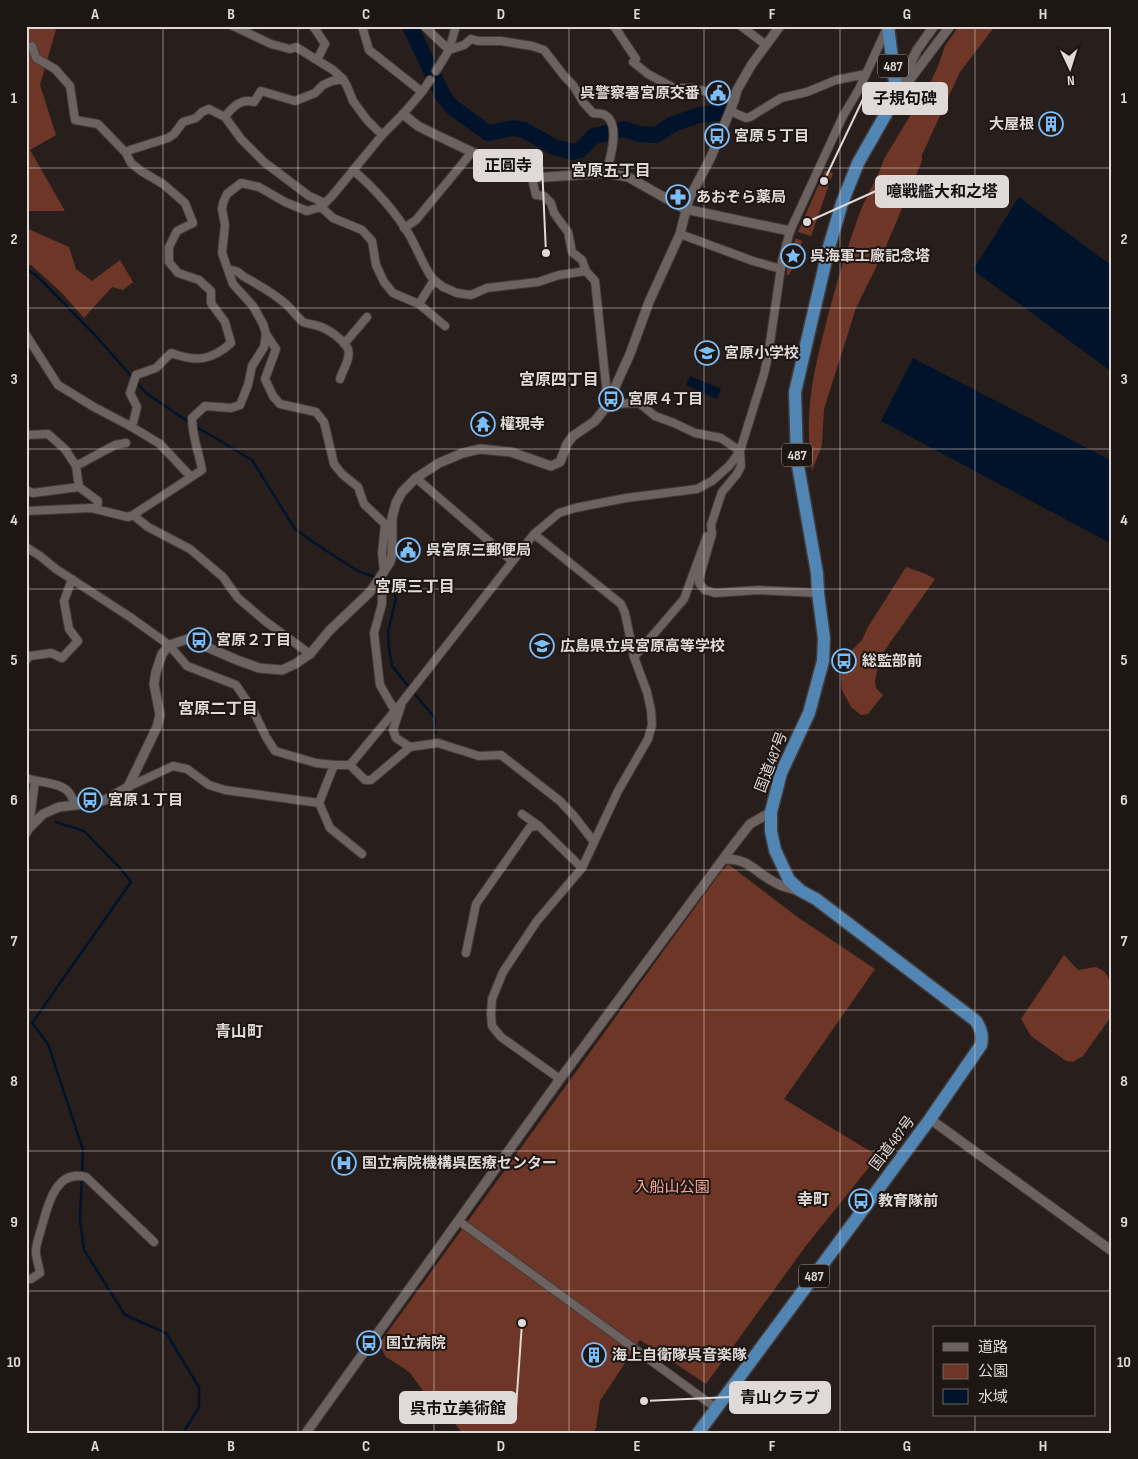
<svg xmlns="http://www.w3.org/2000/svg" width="1138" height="1459" viewBox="0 0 1138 1459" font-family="'Sofia Sans Condensed','Noto Sans JP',sans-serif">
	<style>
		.green { fill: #6e3627 }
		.water { fill: #00132a }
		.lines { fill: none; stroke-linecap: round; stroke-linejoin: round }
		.stream { stroke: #00132a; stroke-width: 2.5 }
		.river { stroke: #00132a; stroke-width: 16 }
		.minor-casing { stroke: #423b39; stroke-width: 10 }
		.tertiary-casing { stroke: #423b39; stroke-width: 11 }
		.trunk-casing { stroke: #423b39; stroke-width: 15 }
		.minor { stroke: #6c625f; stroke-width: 8 }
		.tertiary { stroke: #6c625f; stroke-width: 9 }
		.trunk { stroke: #5185b3; stroke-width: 12 }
		.grid { fill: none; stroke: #dfd9d7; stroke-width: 1; stroke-opacity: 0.55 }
		.labels { text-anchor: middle; stroke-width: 4; stroke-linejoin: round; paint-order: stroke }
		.shield { fill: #1e1613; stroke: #a59e9c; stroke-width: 1 }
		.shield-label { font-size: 14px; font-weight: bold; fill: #dfd9d7 }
		.poi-label { font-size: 15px; font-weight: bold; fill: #dfd9d7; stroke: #1e1613; text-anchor: start }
		.street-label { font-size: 15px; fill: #dfd9d7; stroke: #1e1613 }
		.park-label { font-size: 15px; fill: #f9a994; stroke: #1e1613 }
		.neighbourhood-label { font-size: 16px; font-weight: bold; fill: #dfd9d7; stroke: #1e1613 }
		.leader { fill: none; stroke: #dfd9d7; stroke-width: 2 }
		.callout-dot { fill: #dfd9d7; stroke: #1e1613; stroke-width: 2 }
		.callout { fill: #dfd9d7; stroke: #dfd9d7; stroke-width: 2 }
		.callout-label { font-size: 16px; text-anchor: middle; font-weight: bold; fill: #111 }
		.neatline { fill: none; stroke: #dfd9d7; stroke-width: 2 }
		.grid-label { font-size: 16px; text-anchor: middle; font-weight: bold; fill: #dfd9d7 }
	</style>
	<rect width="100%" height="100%" fill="#281f1c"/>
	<path class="green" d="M26,26h31l-17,59 16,50 -26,15 35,61h-39z
		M959,26h36l-35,46 -38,83v6l-38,90 -28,57 -32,101 -2,36 -10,26c-2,-18 -4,-36 -3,-53 1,-30 8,-59 15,-87 10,-39 21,-78 35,-116 7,-20 19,-36 25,-56l47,-78 7,-15 7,-20z
		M825,170l8,3 -22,63 -13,-4z
		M26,228l43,19 7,22 16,12 28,-21 13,22 -10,8 -11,-3 -28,31 -22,-25 -31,-28 -5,1z
		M796,238l6,3 -7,23 -6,11h-2v-9l2,-10z
		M906,567l20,7 9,5 -55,78 -5,24 1,7 7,7 -15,19 -7,1 -10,-8 -9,-17 -1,-13 3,-16 3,-6 15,-15 6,-13z
		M728,864l68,52 79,53 -91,130 94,57 -73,91 -99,137 -66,-44 -40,61 -4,27 -3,5h-131l-9,-12 -18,-14 -25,-34 -5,-4 -19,-12 -7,-13 338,-467z
		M1064,955l14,15 18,-3 8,4 4,6 4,16 -2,25 -27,38 -10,6 -7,-1 -35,-25 -10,-17z"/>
	<path class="water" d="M1019,197l93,69v106l-139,-102z
		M913,358l199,103v83l-231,-123z
		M690,376l31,13 -4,10 -31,-14z"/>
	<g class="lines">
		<path class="stream" d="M26,269l11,7 58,59 51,58 44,30
			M195,426l57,34 43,69 30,21 33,21 31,11 7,16 -8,34 1,17 3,17 26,32 17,20 -1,11 2,4
			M56,822l28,9 36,37 11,14 -99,141 16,21 35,106 -3,70 4,30 41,65 41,18 33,54v20l-16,26"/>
		<path class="river" d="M410,26l33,70 9,11 36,26 26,-5 10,2 30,17 19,5 7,-2 14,-14 30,-7 15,5 17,1 17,-11 26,-9 25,-3"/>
		<g class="minor-casing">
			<path id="minor" d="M233,26l38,18 19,5 6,-2 37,23 10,9 4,7 6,15 14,19 15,15
				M313,26l12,18 -8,16
				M362,26l7,24 53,42 8,-12
				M424,26l25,24 7,-24
				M614,26l22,33
				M741,26l25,19
				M32,46l4,12 19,11 15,17 5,34 23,4 28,29 5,10 10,8 22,13 22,19 8,20 -16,8 -8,16v15l9,11 21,7 12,11v12l14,19 6,21c-20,18 -35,19 -60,10l-15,15 -20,7 -6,18 7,14 -5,20
				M633,62l15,12 26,14h19l19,5 22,8
				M436,71l13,-21 15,-5 7,-6 7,2h23l31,5 12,4 21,27 8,8 10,17 10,11c4,1 9,0 12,2 16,9 5,45 1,58
				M730,111l16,7 4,-1 31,-19 26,-6 29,-12 30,-6
				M225,117c7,-10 16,-19 29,-15l7,-11 34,10 20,-8 8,-8 9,-4 11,-2
				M126,153l4,-3 38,-12 6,-4 9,-12 13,-4 6,-6 7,-3 16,8 16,22 23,23 45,34 16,7
				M353,170c22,19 42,41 57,66 7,13 12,26 20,39l4,5 9,7 14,6 14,2 16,-7 51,-6 21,-7 27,-4
				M532,178l4,17 8,1 7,7 3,10 14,19 4,20 10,8 4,11 9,10 13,123 31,-1 16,13 19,7 21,10 26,5 19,13 1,15 -4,8 -15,18 -11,33 1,9 -13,45v4l6,7 10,3 44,-3 59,3
				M321,207l12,11 29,12 10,11 4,24 8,17 9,11 26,11 26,22
				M404,228l12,-8 56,-68
				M680,234l73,27 28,8
				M228,270c12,0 10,4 20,9 14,8 27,15 39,26 5,5 10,12 16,17 4,2 10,2 15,4 9,2 26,14 30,23 3,10 -5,20 -8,30
				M419,304l15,-24
				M26,335l32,50 36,22 38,20 28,17 31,33
				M344,344l23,-27
				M26,435l22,-1 17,15 11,17 3,21
				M76,466l39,-21 11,-2
				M416,478l96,83
				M26,490l7,3 46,-6 19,14 -1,8
				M26,511l65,-3 37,9 5,-2 69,-45c-3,-17 -10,-34 -10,-52l13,-12 26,2 9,-3 8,-20 4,-19 12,-19 2,-13
				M133,515l15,12 42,22 33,28 15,21 27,23 45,33
				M534,534l87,70 4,9 9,44 13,35 4,18 1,15 -4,14 -30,52 -36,77 -45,53 -34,51 -11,27 -1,15 1,12 9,11 59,42
				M26,547l14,9 16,13 74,48 39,28 18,21 49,19 17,25 13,27 9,14 41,12 18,2
				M384,571l-2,-17 3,-30 -21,-20 -6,-17 -16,-13 -8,-10 -10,-42 -8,-10 -36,-8 -7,-8 -8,-17 11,-30 -10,-15 -3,-10 -10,-18 -20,-22 -11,-31 3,-28 -3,-16 1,-6 4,-9 14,-11 18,4 26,15 22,9 14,-4 11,-11 51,-62 20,-20 19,-22
				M377,582l5,11v11l-8,29 6,52 15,26
				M634,657l50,-58 23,-63
				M26,660l4,-4 21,-3 11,5 16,-17 -9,-12 -5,-28 8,-22
				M401,706l-8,24 3,8 14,9
				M350,765l53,-64 131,-167 25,-21 16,-5 51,-10 71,-9 15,-8 17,-15 11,-15 24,-77 4,-18 14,-95 8,-30 53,-115 16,-27 28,-61
				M26,778c13,5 37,4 44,16 2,3 4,7 5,11
				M128,787l45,-21 14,3 22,16 16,5 94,13 15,-38h16l15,15h6l39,-33 28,-4 41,13 22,-1 59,46 14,15 20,26
				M319,803l11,25 32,26
				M522,814l17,12
				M29,828l6,-47
				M466,953l10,-49 54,-77 9,-1 43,42
				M459,1221l257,187
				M26,1279h5l9,-6c-1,-8 -5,-17 -4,-24 1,-8 4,-16 6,-23 6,-22 14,-57 44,-49l68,65"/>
		</g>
		<g class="tertiary-casing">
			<path id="tertiary" d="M899,87l18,-37 17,-24
				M893,102l57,-76
				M403,114l15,12 14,7 59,28 41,17 74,-5 22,4 57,32 105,22
				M26,833l3,-5 14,-14 16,-7 25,-3 21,-4 23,-13 29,-60 3,-12 -6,-31 2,-12 6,-18 7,-9 19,-6 49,21 22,8 23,2 13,-6 15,-10 19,-23 41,-39 7,-10 13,-20 2,-7v-37l4,-15 6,-11 14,-14 23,-15 24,-10 17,-4 31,3 40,14 9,-4 7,-18 6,-8 22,-15 11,-14 24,-53 19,-52 31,-68 9,-35 22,-42 23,-56 3,-11 15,-26 28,-38
				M724,859c26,-1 31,14 52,24 7,4 15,5 22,8
				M930,1119l182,132
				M306,1433l254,-354 175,-236 15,-19 21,-12"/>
		</g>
		<g class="trunk-casing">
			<path id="trunk" d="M698,1433l232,-314 51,-74c2,-10 0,-16 -5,-24l-160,-122 -15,-8 -12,-11 -14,-30 -4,-19v-19l10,-39 28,-60 14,-52 1,-23 -6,-45 -1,-20 -20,-113 -2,-68 34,-145 13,-44 16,-40 33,-58 4,-23 -7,-56"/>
		</g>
		<use href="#minor" class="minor"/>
		<use href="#tertiary" class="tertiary"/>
		<use href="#trunk" class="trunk"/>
	</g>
	<path class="grid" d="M163,26v1407M298,26v1407M434,26v1407M569,26v1407M704,26v1407M840,26v1407M975,26v1302M26,168h1086M26,308h1086M26,449h1086M26,589h1086M26,730h1086M26,870h1086M26,1010h1086M26,1151h1086M26,1291h1086M975,1415v18"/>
	<defs>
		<g id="civic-ring" transform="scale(1.25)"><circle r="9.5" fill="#1e1613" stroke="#7cbef9" stroke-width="1.5"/><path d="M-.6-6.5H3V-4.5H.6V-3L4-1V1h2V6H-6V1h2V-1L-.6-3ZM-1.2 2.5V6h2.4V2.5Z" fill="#7cbef9"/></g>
		<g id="building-ring" transform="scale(1.25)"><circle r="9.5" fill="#1e1613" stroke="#7cbef9" stroke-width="1.5"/><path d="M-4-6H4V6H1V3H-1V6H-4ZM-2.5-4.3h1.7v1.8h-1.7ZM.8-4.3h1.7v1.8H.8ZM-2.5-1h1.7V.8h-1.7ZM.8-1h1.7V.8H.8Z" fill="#7cbef9"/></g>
		<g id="bus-ring" transform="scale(1.25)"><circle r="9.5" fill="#1e1613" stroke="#7cbef9" stroke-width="1.5"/><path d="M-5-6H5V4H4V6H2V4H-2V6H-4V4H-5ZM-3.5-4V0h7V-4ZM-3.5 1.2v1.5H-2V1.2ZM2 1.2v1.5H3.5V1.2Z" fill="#7cbef9"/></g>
		<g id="pharmacy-ring" transform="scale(1.25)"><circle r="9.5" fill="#1e1613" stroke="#7cbef9" stroke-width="1.5"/><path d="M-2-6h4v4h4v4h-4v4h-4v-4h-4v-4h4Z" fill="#7cbef9"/></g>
		<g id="sight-ring" transform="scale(1.25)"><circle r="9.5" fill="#1e1613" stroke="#7cbef9" stroke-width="1.5"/><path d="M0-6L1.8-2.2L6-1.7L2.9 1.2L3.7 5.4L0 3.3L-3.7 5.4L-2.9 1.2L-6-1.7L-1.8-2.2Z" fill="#7cbef9"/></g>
		<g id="school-ring" transform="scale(1.25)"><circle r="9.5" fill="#1e1613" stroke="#7cbef9" stroke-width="1.5"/><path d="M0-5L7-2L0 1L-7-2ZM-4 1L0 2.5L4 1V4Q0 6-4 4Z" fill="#7cbef9"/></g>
		<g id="temple-ring" transform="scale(1.25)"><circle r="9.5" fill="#1e1613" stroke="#7cbef9" stroke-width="1.5"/><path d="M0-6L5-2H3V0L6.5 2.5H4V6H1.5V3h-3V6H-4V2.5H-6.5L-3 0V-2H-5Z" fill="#7cbef9"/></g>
		<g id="hospital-ring" transform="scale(1.25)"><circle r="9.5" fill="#1e1613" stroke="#7cbef9" stroke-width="1.5"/><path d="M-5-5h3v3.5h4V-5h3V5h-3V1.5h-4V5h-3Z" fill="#7cbef9"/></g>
	</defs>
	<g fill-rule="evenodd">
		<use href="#civic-ring" x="718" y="93"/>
		<use href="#building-ring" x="1051" y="124"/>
		<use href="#bus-ring" x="717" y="136"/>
		<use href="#pharmacy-ring" x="678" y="197"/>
		<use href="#sight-ring" x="793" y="256"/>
		<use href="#school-ring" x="707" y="353"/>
		<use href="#bus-ring" x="611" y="399"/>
		<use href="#temple-ring" x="483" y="424"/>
		<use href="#civic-ring" x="408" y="550"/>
		<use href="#bus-ring" x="199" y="640"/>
		<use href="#school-ring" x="542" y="646"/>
		<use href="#bus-ring" x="844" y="661"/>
		<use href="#bus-ring" x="90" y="800"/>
		<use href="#hospital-ring" x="344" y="1163"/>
		<use href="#bus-ring" x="861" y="1201"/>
		<use href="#bus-ring" x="369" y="1343"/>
		<use href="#building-ring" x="594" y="1355"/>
	</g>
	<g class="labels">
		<g class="shield">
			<rect x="878" y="54.5" width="30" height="23" rx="4"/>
			<rect x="782" y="443.5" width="30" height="23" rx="4"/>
			<rect x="799" y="1264.5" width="30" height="23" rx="4"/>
		</g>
		<g class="shield-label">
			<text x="893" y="71">487</text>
			<text x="797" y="460">487</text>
			<text x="814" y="1281">487</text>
		</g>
		<g class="poi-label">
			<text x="700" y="98" text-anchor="end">呉警察署宮原交番</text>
			<text x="1034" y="129" text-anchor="end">大屋根</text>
			<text x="734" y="141">宮原５丁目</text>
			<text x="696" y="202">あおぞら薬局</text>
			<text x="810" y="261">呉海軍工廠記念塔</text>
			<text x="724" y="358">宮原小学校</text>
			<text x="628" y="404">宮原４丁目</text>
			<text x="500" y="429">權現寺</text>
			<text x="426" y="555">呉宮原三郵便局</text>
			<text x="216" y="645">宮原２丁目</text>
			<text x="560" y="651">広島県立呉宮原高等学校</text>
			<text x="862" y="666">総監部前</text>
			<text x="108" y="805">宮原１丁目</text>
			<text x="362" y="1168">国立病院機構呉医療センター</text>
			<text x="878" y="1206">教育隊前</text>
			<text x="386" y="1348">国立病院</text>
			<text x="612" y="1360">海上自衛隊呉音楽隊</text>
		</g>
		<g class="street-label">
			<text transform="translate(771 762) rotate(-69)" y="5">国道487号</text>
			<text transform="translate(892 1143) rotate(-53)" y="5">国道487号</text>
		</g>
		<g class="park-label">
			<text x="672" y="1192">入船山公園</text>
		</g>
		<g class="neighbourhood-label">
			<text x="611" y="176">宮原五丁目</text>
			<text x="559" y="385">宮原四丁目</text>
			<text x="415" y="592">宮原三丁目</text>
			<text x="218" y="714">宮原二丁目</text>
			<text x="239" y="1037">青山町</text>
			<text x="813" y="1205">幸町</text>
		</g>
	</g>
	<path class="leader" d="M824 181L863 99M546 253L542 165M807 222L876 191M644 1401L730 1397M522 1323L516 1408"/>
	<g class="callout-dot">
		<circle cx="824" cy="181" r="5"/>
		<circle cx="546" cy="253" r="5"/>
		<circle cx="807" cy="222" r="5"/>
		<circle cx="644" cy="1401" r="5"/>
		<circle cx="522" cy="1323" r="5"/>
	</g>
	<g class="callout">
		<rect x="863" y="83" width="84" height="31" rx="5"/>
		<rect x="474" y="150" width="68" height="31" rx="5"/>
		<rect x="876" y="176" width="132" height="31" rx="5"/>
		<rect x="730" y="1382" width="100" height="31" rx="5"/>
		<rect x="400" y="1392" width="116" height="31" rx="5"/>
	</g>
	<g class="callout-label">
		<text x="905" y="104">子規句碑</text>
		<text x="508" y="171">正圓寺</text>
		<text x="942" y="197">噫戦艦大和之塔</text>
		<text x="780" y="1403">青山クラブ</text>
		<text x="458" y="1414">呉市立美術館</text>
	</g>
	<rect width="1138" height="1459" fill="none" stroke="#1e1613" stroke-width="55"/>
	<rect x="933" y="1326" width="162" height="90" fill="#1e1613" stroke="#6b6461"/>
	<rect x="943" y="1343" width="25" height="8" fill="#6c625f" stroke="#6b6461"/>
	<text x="978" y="1352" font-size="15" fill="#dfd9d7">道路</text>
	<rect x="943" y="1364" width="25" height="15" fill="#6e3627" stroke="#6b6461"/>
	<text x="978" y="1376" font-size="15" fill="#dfd9d7">公園</text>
	<rect x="943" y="1389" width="25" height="15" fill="#00132a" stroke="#6b6461"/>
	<text x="978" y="1402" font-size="15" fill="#dfd9d7">水域</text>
	<g transform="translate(1070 68) rotate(176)" stroke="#1e1613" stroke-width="4" paint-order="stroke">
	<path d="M0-4L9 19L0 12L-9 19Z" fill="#dfd9d7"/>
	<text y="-8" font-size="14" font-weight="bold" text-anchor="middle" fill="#dfd9d7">N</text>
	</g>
	<rect x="28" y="28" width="1082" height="1404" class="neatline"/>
	<g class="grid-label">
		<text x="95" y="19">A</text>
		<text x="231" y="19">B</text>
		<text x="366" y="19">C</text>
		<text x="501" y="19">D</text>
		<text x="637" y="19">E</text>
		<text x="772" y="19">F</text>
		<text x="907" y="19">G</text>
		<text x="1043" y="19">H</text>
		<text x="14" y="103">1</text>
		<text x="1124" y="103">1</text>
		<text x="14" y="244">2</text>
		<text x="1124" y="244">2</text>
		<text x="14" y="384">3</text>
		<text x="1124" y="384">3</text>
		<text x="14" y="525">4</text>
		<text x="1124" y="525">4</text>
		<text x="14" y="665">5</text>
		<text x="1124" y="665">5</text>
		<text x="14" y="805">6</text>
		<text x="1124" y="805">6</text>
		<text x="14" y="946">7</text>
		<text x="1124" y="946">7</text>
		<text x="14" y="1086">8</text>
		<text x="1124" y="1086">8</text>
		<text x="14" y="1227">9</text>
		<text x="1124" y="1227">9</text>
		<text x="14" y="1367">10</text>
		<text x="1124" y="1367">10</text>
		<text x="95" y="1451">A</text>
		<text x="231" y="1451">B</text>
		<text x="366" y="1451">C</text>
		<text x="501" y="1451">D</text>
		<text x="637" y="1451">E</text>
		<text x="772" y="1451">F</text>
		<text x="907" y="1451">G</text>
		<text x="1043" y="1451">H</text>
	</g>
</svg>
